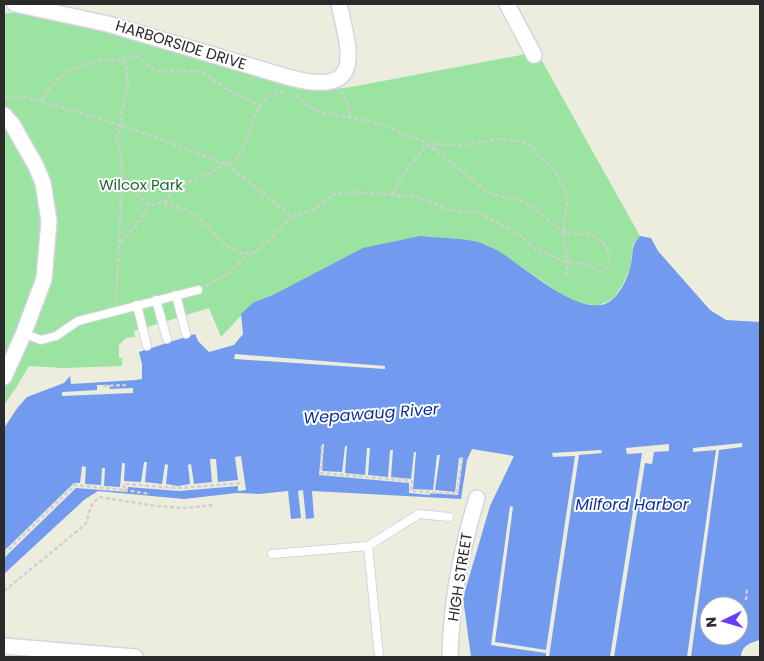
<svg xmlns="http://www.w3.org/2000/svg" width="764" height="661" viewBox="0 0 764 661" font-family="Poppins,sans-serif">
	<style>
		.green { fill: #9be3a0 }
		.water { fill: #729aee; fill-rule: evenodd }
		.pier { fill: #ededde }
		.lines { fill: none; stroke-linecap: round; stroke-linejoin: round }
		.lane-casing { stroke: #d7d3e4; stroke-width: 10 }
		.street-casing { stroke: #d7d3e4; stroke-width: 18 }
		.path { stroke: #d0d0d0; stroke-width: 2.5; stroke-dasharray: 4 2.5; stroke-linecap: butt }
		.lane { stroke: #fff; stroke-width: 8 }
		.street { stroke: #fff; stroke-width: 15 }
		.labels { text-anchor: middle; stroke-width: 4; stroke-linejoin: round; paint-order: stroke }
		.street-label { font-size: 15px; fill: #2b2b2b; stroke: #fff }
		.park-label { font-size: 15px; fill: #1b692b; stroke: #fff }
		.water-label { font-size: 16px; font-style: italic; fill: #0e329d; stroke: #fff }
	</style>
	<rect width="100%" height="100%" fill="#ededde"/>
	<path class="green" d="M4,13h17l101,23 156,47 30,7h19l24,-3 186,-35 103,184 -7,9 -2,21 -8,18 -10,15 -16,7 -19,-4 -17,-8 -66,-45 -17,-7 -205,53 -19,7 -33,35 -12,-29 -75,23 1,6 -9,1 -7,7v13h3v8l-59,2 -34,-2 -12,20 -13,19z"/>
	<path class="water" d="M420,236c17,2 46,2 61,7 4,2 9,4 14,6 25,13 91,78 119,49 8,-8 15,-23 17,-34 3,-14 -1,-16 9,-28l11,2 7,13 52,59 16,10 34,2v318c-10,3 -18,5 -19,17h-270l-8,-59 27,-92 24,-50 -42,-7 -5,11 -6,39 -149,-8 2,27 -8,1 -3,-29 -5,1 3,27 -10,1 -3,-28 -29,3 -22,-1 -53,6 -86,-8 -14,9 -80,74v-146l14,-21 9,-10 37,-14 6,-7 1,8 65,-4 6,-1v-15l-3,-12 56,-18 3,7 11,11 25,-7 9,-11 -2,-20 13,-12 19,-7 90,-47zM709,606h30v30h-30z"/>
	<path class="pier" d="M235,354l150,12v3l-151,-10z
		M97,385h12l1,4 23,-1v5l-71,3v-4l35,-2z
		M742,443v4l-23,3 -28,207h-4l29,-207 -23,2v-4z
		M322,444h2l-2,27 20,1 3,-26h2l-2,27 20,2 2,-27h3l-2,27 20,2 2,-27h3l-2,27 20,2 3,-27h2l-3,37 20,1 4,-35h3l-5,35 20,2 4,-34h4l-5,37 -27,-2 -1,2 -21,-2v-10l-90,-8z
		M669,444v7l-15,1 -2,12 -7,-1 -31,194h-4l32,-204 -15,1 -1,-6z
		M601,450l1,3 -23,2 -30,202h-3v-4l-55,-8 19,-139 3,1 -18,135 51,8 29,-194 -22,1 -1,-4z
		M241,456l5,34 -8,1v-5l-59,5 -51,-4 -1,5 -51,-4 -72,70v-7l70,-68h6l2,-17 4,1 -1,17 16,1 1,-17h3l-1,18 16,1 2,-24h3l-1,18 17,1 3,-20h3l-2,20 17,2 3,-20 3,1 -2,19 12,2 12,-2 -2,-19 3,-1 3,20 18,-2 -2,-23h6l2,23 20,-2 -3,-23z"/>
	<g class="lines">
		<g class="lane-casing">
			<path id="lane" d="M176,295l10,39
				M156,300l11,39
				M137,305l10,41
				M33,337l8,3 15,-4 22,-15 120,-31
				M368,546l11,111
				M272,554l96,-8 51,-32 30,3"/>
		</g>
		<g class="street-casing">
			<path id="street" d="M15,4l93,20 183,54c74,19 59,-25 48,-74
				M507,4l27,51
				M4,115l8,9 24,42 7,17 6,38 -5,58 -21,56 -19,42
				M4,646l131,11
				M450,657c1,-54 11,-107 27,-159"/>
		</g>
		<path class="path" d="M341,91l8,16 1,10
			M4,97l15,-1 22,5 100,31 87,33 64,52 22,-8 22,-16 19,-1 63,5 31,13 30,3 41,22 14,13 34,15 19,1 13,8 7,-4 3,-11 -6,-14 -8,-6 -8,-3h-19l-6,-2 -30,-25 -13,-6 -31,-8 -61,-49 -50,-21 -62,-12 -13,-9 -10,-9
			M41,101c13,-24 35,-37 62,-41 7,-1 14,0 20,-1 5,-1 9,-3 15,-3l14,12 10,3h38l25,17 35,18
			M122,183v-19l-6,-29 4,-3 1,-5 1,-16 6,-24 -2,-21 -4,-6
			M393,194c8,-18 22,-35 35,-50l35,1 35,-6 20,2 14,5 9,12 14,13 8,15 4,16 -4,30 5,31 -3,16
			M164,202c9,4 20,6 29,12 20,14 35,46 63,38l36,-35
			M120,242l15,-15 14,-21
			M206,286l23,-13 20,-19
			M116,301l6,-118 6,3 21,20 15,-4 13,-14 57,-27c20,-19 16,-71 52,-69
			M103,386l23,-1
			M322,446l-1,27 91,8 -1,10 46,3 5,-37
			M124,490l26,4
			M4,554l71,-69 49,5v-6l55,4 63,-5
			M4,591l77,-63 5,-5 5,-17 8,-9 57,9 28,2 30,-3
			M746,600l1,-11"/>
		<use href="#lane" class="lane"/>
		<use href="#street" class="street"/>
	</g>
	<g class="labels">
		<g class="street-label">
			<text transform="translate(181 45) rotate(17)" y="5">HARBORSIDE DRIVE</text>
			<text transform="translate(460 577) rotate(-81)" y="5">HIGH STREET</text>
		</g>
		<g class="park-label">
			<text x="141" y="190">Wilcox Park</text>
		</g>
		<g class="water-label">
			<text transform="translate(371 413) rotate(-4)" y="6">Wepawaug River</text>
			<text x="632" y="510">Milford Harbor</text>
		</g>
	</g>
	<rect width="764" height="661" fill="none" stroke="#2b2b2b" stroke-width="10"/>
	<g transform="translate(724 621) rotate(265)"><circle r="24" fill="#ffffff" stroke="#aaaaaa"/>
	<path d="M0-4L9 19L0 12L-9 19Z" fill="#683ff9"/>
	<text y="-8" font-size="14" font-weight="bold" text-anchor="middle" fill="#2b2b2b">N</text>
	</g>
</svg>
